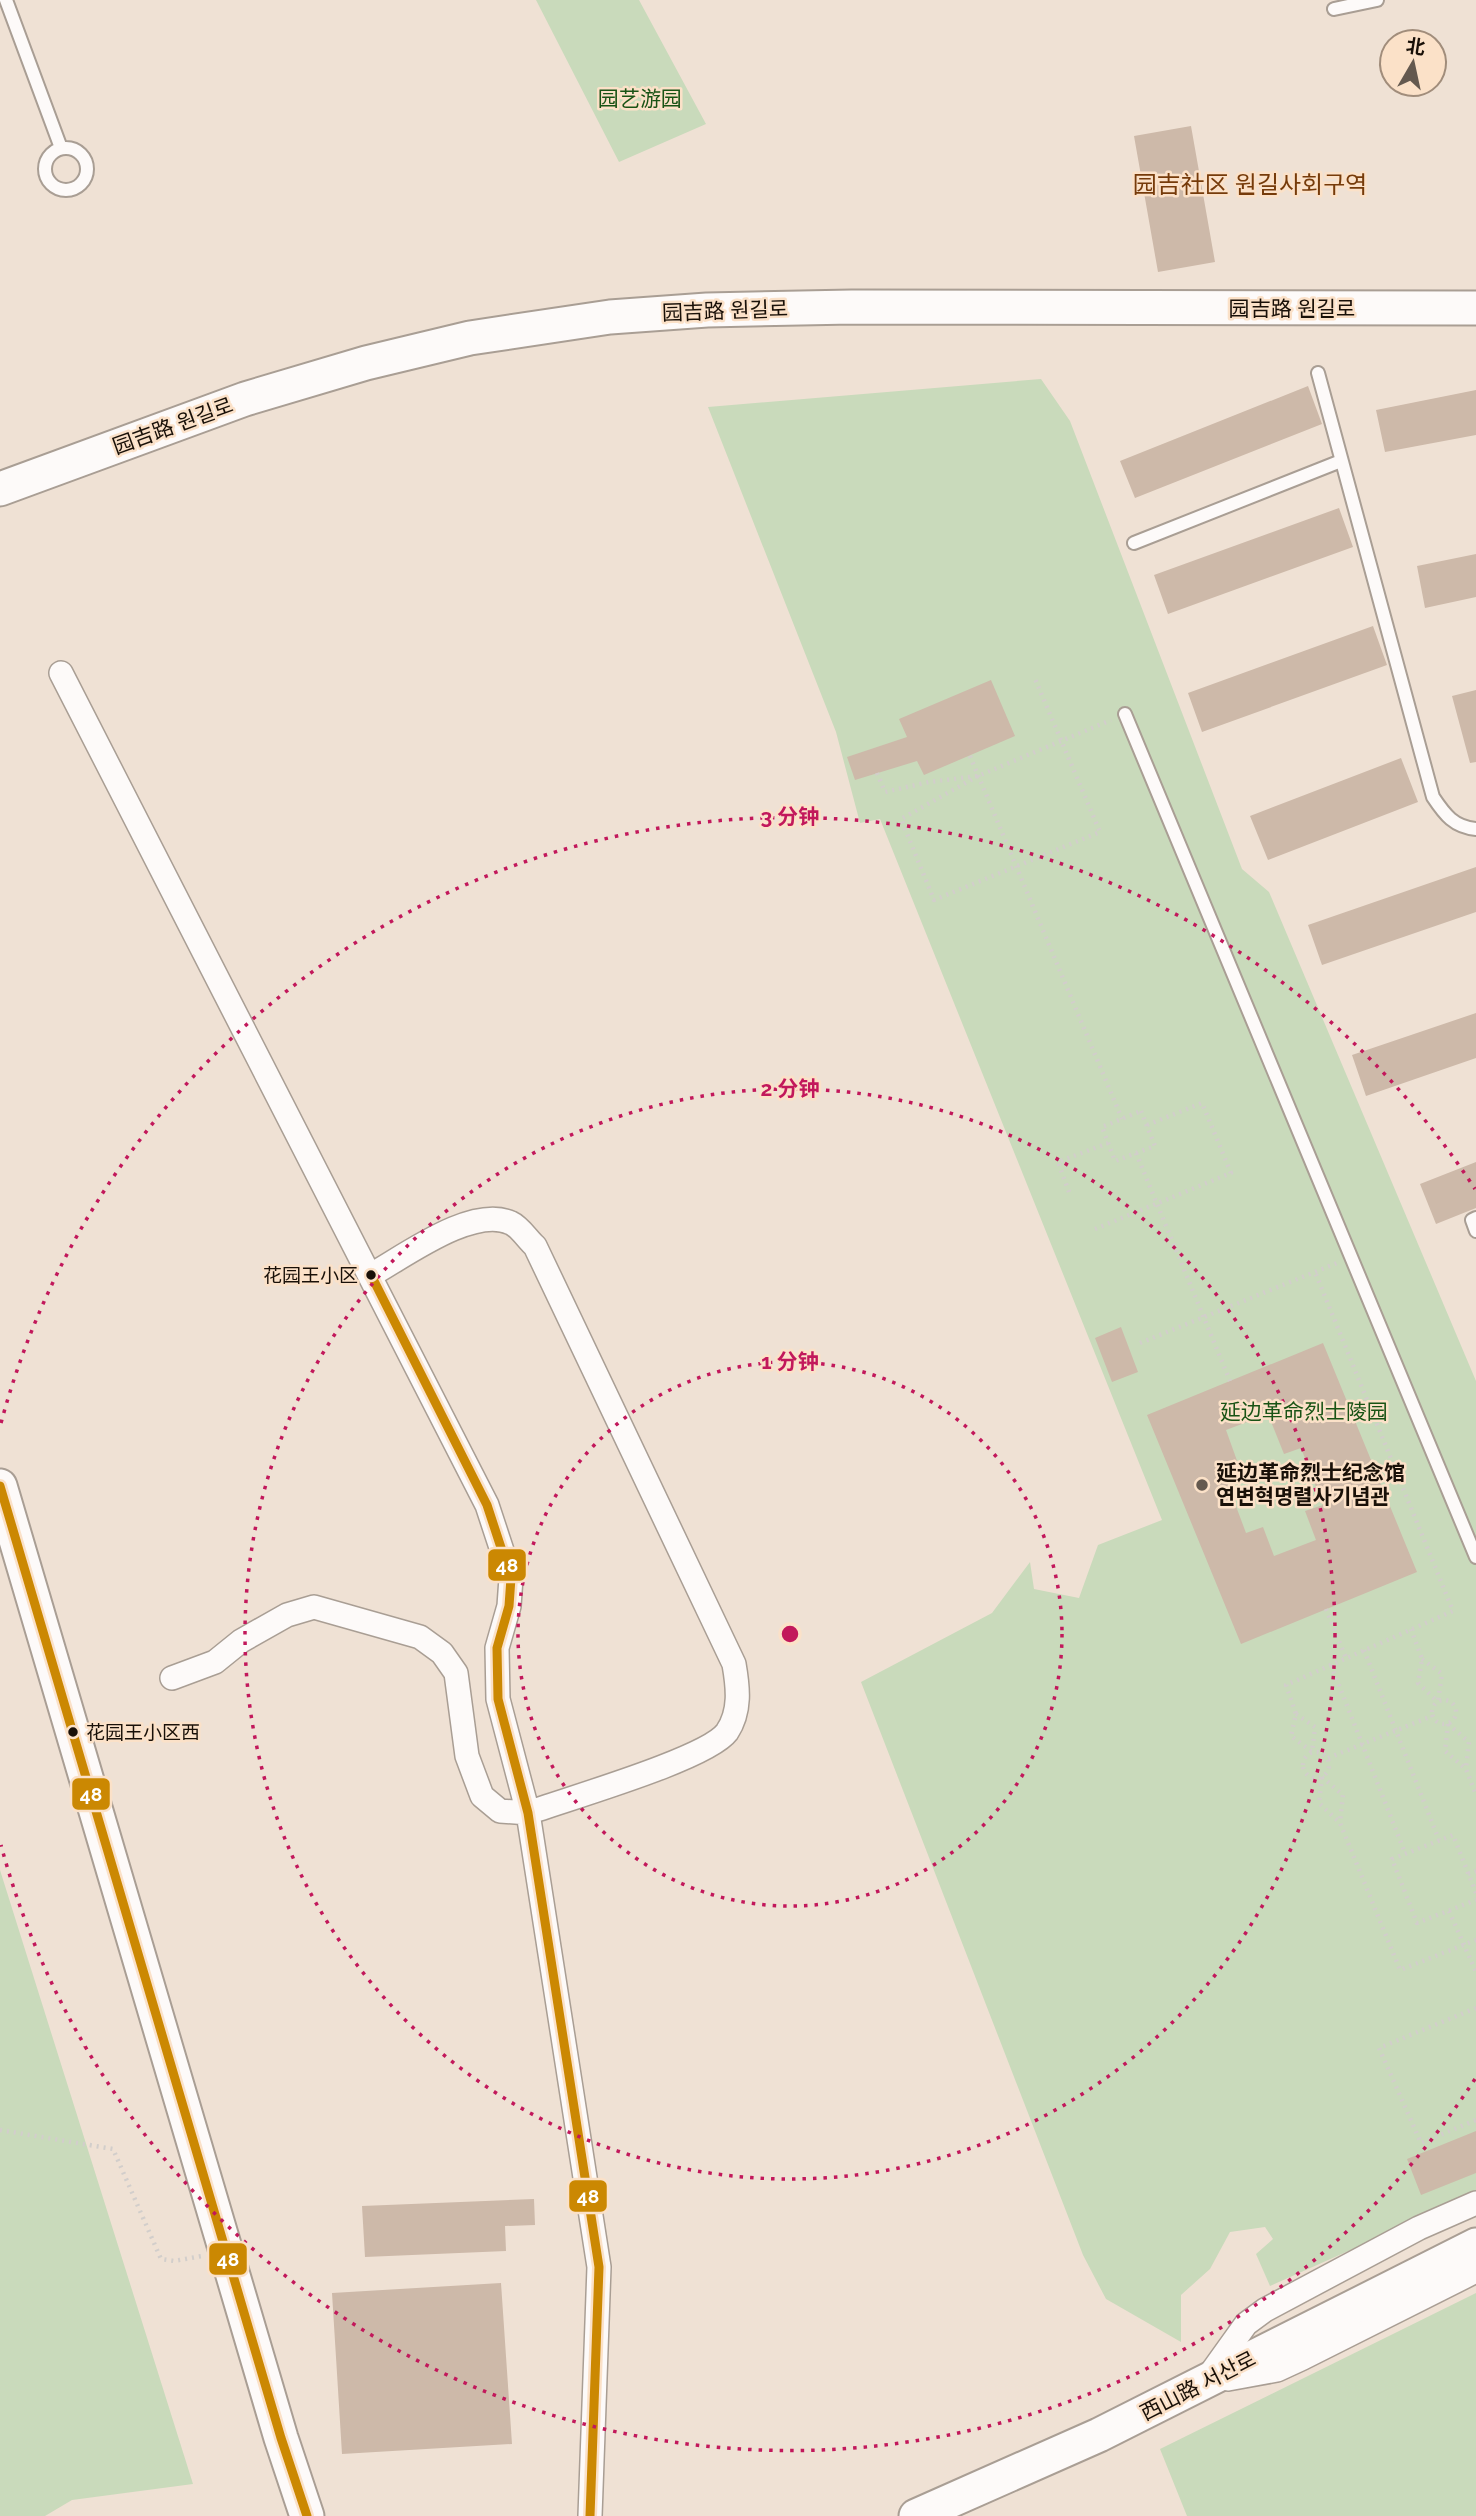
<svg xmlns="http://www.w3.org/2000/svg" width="1476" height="2516" viewBox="0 0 1476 2516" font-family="Raleway,'Noto Sans SC','Noto Sans KR',sans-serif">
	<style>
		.green { fill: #c9dabb }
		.building { fill: #cdb9a9; fill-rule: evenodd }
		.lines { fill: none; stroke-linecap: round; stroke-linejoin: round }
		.lane-casing { stroke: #a99e94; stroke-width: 16 }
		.street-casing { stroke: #a99e94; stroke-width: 26 }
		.secondary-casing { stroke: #a99e94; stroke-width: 37 }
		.path { stroke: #d2cecb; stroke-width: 4.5; stroke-dasharray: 2 5; stroke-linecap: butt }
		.lane { stroke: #fdfaf9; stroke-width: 12 }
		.street { stroke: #fdfaf9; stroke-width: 23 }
		.secondary { stroke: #fdfaf9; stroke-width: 33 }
		.bus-1-casing { stroke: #fbe1c8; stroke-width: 14 }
		.bus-1 { stroke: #cb8802; stroke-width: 9 }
		.ring { fill: none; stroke: #c2185b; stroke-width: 3.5; stroke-dasharray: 3.5 7 }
		.bus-dot { fill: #191008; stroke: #fbe1c8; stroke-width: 2.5 }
		.poi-dot { fill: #64594f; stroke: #fbe1c8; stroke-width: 2.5 }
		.labels { text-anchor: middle; stroke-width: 5; stroke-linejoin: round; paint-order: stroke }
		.bus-label { font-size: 19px; fill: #191008; stroke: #fbe1c8; text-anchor: end }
		.park-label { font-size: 21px; fill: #195315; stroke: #fbe1c8 }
		.street-label { font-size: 21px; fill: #191008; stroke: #fbe1c8 }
		.poi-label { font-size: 21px; font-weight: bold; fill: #191008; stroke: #fbe1c8; text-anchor: start }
		.quarter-label { font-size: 24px; fill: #763b0a; stroke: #fbe1c8 }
		.centre { fill: #c2185b; stroke: #fbe1c8; stroke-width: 3.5 }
		.ring-label { font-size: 21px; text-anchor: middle; font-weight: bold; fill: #c2185b; stroke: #fbe1c8; stroke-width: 5; stroke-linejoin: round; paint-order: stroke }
		.line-badge { stroke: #fbe1c8; stroke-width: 2.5 }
		.badge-label { font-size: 19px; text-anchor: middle; font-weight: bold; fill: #fff }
	</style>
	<rect width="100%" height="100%" fill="#efe1d4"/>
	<path class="green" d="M536,0h103l67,124 -87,38z
		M1041,379l29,42 172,448 27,23 207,489v817l-65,25 -141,63 -14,-32 17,-15 -8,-12 -35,5 -20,37 -29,26v47l-75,-43 -23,-44 -222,-573 131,-69 38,-51 4,27 45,9 19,-53 64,-25 -282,-701 -20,4 -24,-91 -128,-325z
		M0,1870l193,614 -121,16 -27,16h-45z
		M1476,2293v223h-289l-27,-67z"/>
	<path class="building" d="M1191,126l24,136 -57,10 -24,-136z
		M1308,386l14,38 -187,74 -15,-37z
		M1476,390v45l-91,17 -9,-42z
		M1339,508l14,39 -185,67 -14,-39z
		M1476,554v43l-51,11 -8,-42z
		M1373,626l14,39 -185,67 -14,-39z
		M991,680l24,56 -91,39 -7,-14 -62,19 -8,-23 60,-20 -8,-18z
		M1476,690v72l-6,1 -18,-67z
		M1401,758l17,44 -150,58 -18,-44z
		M1476,867v45l-154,53 -14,-40z
		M1476,1013v45l-110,38 -14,-41z
		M1476,1162v46l-40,16 -16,-40z
		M1121,1327l17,45 -26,10 -17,-44z
		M1323,1343l94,229 -176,72 -94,-229zM1268,1414l16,40 17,-6 22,57 -18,6 11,29 -42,16 -11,-29 -17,6 -22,-59 16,-5 -14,-39z
		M1476,2131v42l-55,22 -14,-36z
		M534,2199l1,26 -30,1 1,25 -141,6 -3,-51z
		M501,2283l11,161 -170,10 -10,-161z"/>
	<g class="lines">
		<g class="lane-casing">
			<path id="lane" d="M6,0l55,148
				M1334,9l43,-9
				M45 169a21 21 0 1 1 42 0a21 21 0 1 1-42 0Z
				M1318,373l115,424c12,18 21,30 43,32
				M1134,543l207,-82
				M1125,714l351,843
				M1476,1218l-4,2 4,11"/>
		</g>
		<g class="street-casing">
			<path id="street" d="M61,673l426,832 24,73 -2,28 -12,42 1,51 30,114 71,454 -9,249
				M172,1678l43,-16 26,-21 46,-26 27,-8 106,30 22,16 14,20 11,83 15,40 18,15 28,2c38,-14 179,-54 199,-81 14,-21 11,-45 7,-68l-199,-418c-7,-6 -15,-19 -24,-23 -38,-18 -106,33 -140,52
				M1208,2377l38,-53 19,-14 154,-82 57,-25
				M1228,2379l49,-9 26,-12 173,-87"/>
		</g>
		<g class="secondary-casing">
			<path id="secondary" d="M0,489l245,-90 121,-36 104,-25 140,-21 97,-7 145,-3 624,1
				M0,1486l281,952 26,78
				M916,2516l183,-81 377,-190"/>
		</g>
		<path class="path" d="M970,756l152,363
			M877,773l8,19 44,-10 49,-6 133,-56
			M978,776l-77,43 33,81 166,-68 -65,-153
			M1141,1111l14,35 -40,15 -13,-34z
			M1136,1153l94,228
			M1069,1192l-11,-30 50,-19
			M1095,1229l136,-56 -29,-70 -55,22
			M1140,1343l197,-80
			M1326,1609l20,49
			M1411,1629l11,30 -4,24 20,19
			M1364,1650l75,190
			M1422,1659l20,15 -4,27
			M1331,1665l74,188
			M1432 1712a12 12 0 1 1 24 0a12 12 0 1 1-24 0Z
			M1296,1714l19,13 -3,25 -21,-16 5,-22 -10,-29 167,-74 -138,-339
			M1448,1724l-3,27 21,18 10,26
			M1448,1724l21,18 -3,26
			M1303 1765a13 13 0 1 1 26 0a13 13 0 1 1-26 0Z
			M1328,1758l104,-42
			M1322,1777l-3,26 21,20 60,147 76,-30
			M1322,1777l21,18 -3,27
			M1468,1874l8,-3
			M1476,1893l-23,-58 -61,24 25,64 59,-23
			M1449,1911l27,61
			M1476,2008l-97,40 42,95 55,-23
			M0,2130l113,19 48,110 13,2 28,-5"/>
		<use href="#lane" class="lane"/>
		<use href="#street" class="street"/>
		<use href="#secondary" class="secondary"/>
		<g class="bus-1-casing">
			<path id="bus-1" d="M371,1275l116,230 24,73 -2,28 -12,42 1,51 30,114 71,454 -9,249
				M0,1486l281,952 26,78"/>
		</g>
		<use href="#bus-1" class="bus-1"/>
	</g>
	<g class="ring">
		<circle cx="790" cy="1634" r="272"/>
		<circle cx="790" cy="1634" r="545"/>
		<path d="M1475 2079A817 817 0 0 1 1 1845M1 1423A817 817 0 0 1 1475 1189"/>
	</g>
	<g class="bus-dot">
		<circle cx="371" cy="1275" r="6"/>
		<circle cx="73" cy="1732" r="6"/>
	</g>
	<circle class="poi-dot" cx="1202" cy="1485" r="7"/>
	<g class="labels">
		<g class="bus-label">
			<text x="358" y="1282">花园王小区</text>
			<text x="86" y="1739" text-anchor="start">花园王小区西</text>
		</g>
		<g class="park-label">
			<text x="640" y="106">园艺游园</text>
			<text x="1304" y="1419">延边革命烈士陵园</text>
		</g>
		<g class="street-label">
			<text x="1292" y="316">园吉路 원길로</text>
			<text transform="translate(725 311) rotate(-2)" y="7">园吉路 원길로</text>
			<text transform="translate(173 426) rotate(-20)" y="7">园吉路 원길로</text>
			<text transform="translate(1198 2386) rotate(-27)" y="7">西山路 서산로</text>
		</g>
		<g class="poi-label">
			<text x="1216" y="1480">延边革命烈士纪念馆<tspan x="1216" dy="24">연변혁명렬사기념관</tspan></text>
		</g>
		<g class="quarter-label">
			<text x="1250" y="193">园吉社区 원길사회구역</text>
		</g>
	</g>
	<circle cx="790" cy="1634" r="10" class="centre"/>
	<g class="ring-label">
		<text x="790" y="824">3 分钟</text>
		<text x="790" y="1096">2 分钟</text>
		<text x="790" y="1369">1 分钟</text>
	</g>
	<g class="line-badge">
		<rect x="487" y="1548" width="40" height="34" rx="7" fill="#cb8802"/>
		<rect x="71" y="1777" width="40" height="34" rx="7" fill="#cb8802"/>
		<rect x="568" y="2179" width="40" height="34" rx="7" fill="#cb8802"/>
		<rect x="208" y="2242" width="40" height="34" rx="7" fill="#cb8802"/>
	</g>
	<g class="badge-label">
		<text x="507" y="1572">48</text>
		<text x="91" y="1801">48</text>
		<text x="588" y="2203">48</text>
		<text x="228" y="2266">48</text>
	</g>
	<g transform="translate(1413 63) rotate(9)"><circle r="33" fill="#fbe1c8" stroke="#a18d7b" stroke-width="2"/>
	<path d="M0-5L12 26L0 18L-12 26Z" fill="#64594f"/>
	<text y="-10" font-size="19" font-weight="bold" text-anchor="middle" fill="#191008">北</text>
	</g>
</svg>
